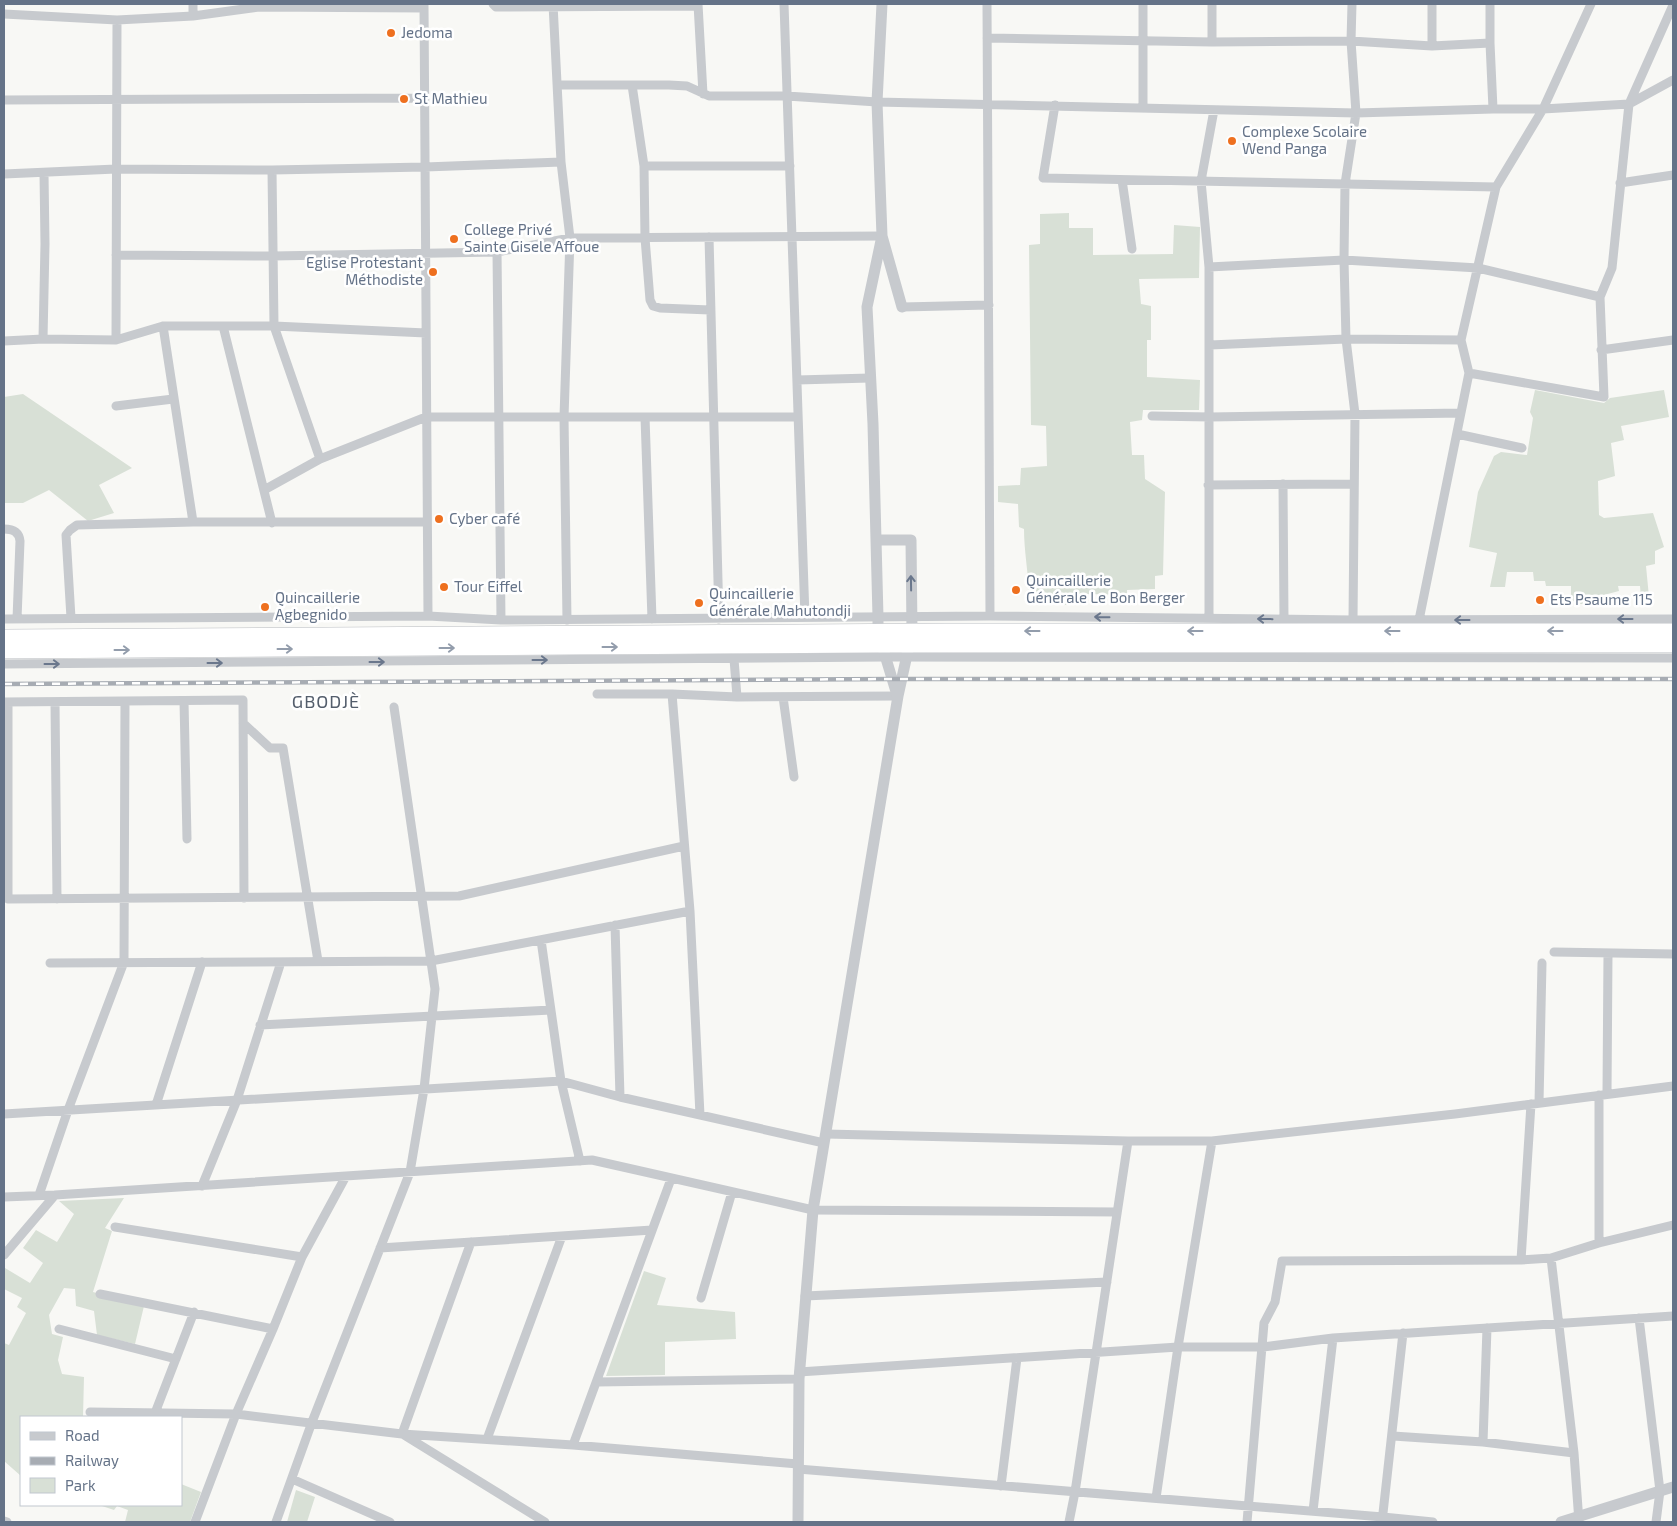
<svg xmlns="http://www.w3.org/2000/svg" width="1677" height="1526" viewBox="0 0 1677 1526" font-family="'Exo 2',sans-serif">
	<style>
		.green { fill: #d8e0d6 }
		.lines { fill: none; stroke-linecap: round; stroke-linejoin: round }
		.trunk-casing { stroke: #b9bcc0; stroke-width: 16 }
		.minor { stroke: #c7cace; stroke-width: 9 }
		.tertiary { stroke: #c7cace; stroke-width: 11 }
		.trunk { stroke: #fff; stroke-width: 15 }
		.rail-casing { stroke: #a7acb3; stroke-width: 4.5 }
		.rail { stroke: #fff; stroke-width: 2.5; stroke-dasharray: 8; stroke-linecap: butt }
		.oneway { stroke: #6a778c }
		.oneway2 { stroke: #939dac }
		.poi-dot { fill: #ee701f; stroke: #fff; stroke-width: 2 }
		.labels { text-anchor: middle; stroke-width: 5; stroke-linejoin: round; paint-order: stroke }
		.poi-label { font-size: 15px; fill: #657388; stroke: #fff; text-anchor: start }
		.quarter-label { font-size: 18px; letter-spacing: 1px; fill: #545e6c; stroke: #fff }
	</style>
	<rect width="100%" height="100%" fill="#f8f8f5"/>
	<path class="green" d="M1069,213v15h24v27l80,-1 1,-29 26,2 -1,51 -60,1 2,25 10,2v34h-4v37l53,3 -1,30h-56l-1,10 -12,2 2,33h12l1,24 20,13 -2,83 -8,1v13l-28,1v5l-40,-1v11h-25l-5,-7 -28,-6c-1,-21 -5,-42 -5,-63l-5,-2 -1,-23 -20,-2v-16l22,-1 1,-17 26,-2 -1,-40 -15,-1 -2,-180 11,-1v-30z
		M1535,390l69,13 6,-5 54,-8 5,27 -48,9 3,14 -13,3 4,33 -17,5 1,34 5,3 49,-5 11,34 -9,4v13l-9,2 3,31 -8,1 -1,-12h-22l1,5 -23,6 1,7h-21l-5,-6v-12h-25l-1,-5h-11l-1,-9h-26l-2,15h-15l7,-34 -28,-6 9,-55 16,-36 7,-4 26,3 6,-37 -3,-6z
		M23,394l109,74 -33,17 15,28 -26,8 -39,-31 -26,13h-19v-106z
		M124,1198l-19,30 7,3 -19,61 51,14 -9,38 -38,-9 -3,-24 -18,-5 -1,-17 -11,-1 -15,27 3,19 11,3 -5,23 4,14 22,3 -1,40h-62v59l-17,-15v-118l5,2 17,-32 -9,-6 5,-9 -18,-9v-19l1,-2 25,15 13,-20 -20,-15 13,-18 21,12 17,-28 -15,-13z
		M644,1271l22,7 -9,27 78,7 1,27 -71,3v33l-59,1z
		M181,1484l20,8 -11,30h-65l3,-12 -11,-4 -3,4 -15,-5h82z
		M296,1490l19,7 -8,25h-20z"/>
	<g class="lines">
		<g class="trunk-casing">
			<path id="trunk" d="M4,637l941,-6h728
				M4,651l879,-6h790"/>
		</g>
		<path class="minor" d="M193,4v12
			M424,4l4,612
			M493,4l3,3 202,-1
			M553,4l8,158 9,76 -6,179 3,203
			M698,4l5,90
			M784,4l21,613
			M987,4c2,204 1,408 3,612
			M1212,4v38
			M1352,4l-1,37 5,72 -11,71 -1,76 2,79 9,75 -2,206
			M1432,4v42
			M1490,4v39l3,66
			M4,14l113,6 76,-4 66,-9 165,1
			M987,38l225,4 139,-1 81,5 58,-3
			M558,85h111l18,1 22,10h78l90,6 479,11 137,-4h50l86,-5 44,-24
			M632,85l12,81 1,72 5,62 3,6 7,2 50,2
			M4,100l421,-2
			M1055,105l-12,73 453,9
			M1143,107v-103
			M644,166h146
			M272,170l2,156 46,133
			M4,174l112,-5 156,1 153,-3 136,-5
			M1122,180l10,69
			M1620,183l53,-8
			M709,237l10,382
			M497,252l4,368
			M116,255l157,1 224,-4 73,-14 312,-2
			M1209,267l135,-7 134,8 122,29
			M902,307l87,-2
			M163,326l30,196
			M223,326l49,197
			M43,339l2,-95 -1,-71
			M116,340l1,-320
			M4,341l39,-2 73,1 47,-14h111l152,7
			M1210,345l136,-6 115,1
			M1601,350l72,-10
			M1469,373l135,24 -4,-100 12,-29 17,-164 44,-99
			M797,380l73,-2
			M116,406l57,-7
			M1152,416l58,1 251,-4
			M645,417l7,202
			M1457,434l65,14
			M1283,484l1,135
			M1208,485l146,-1
			M264,490l56,-31 106,-42h372
			M4,529c9,0 15,3 16,12l-3,78
			M71,618l-5,-83 4,-5 7,-5 116,-3h234
			M1209,618v-351l-8,-86 13,-71
			M4,619l424,-3 73,4 489,-4 363,4 320,-1
			M1419,620l50,-247 -8,-33 35,-153 47,-78 48,-105
			M734,659l3,38
			M4,664l882,-7 787,1
			M597,694h75l65,3 161,-1
			M672,694l18,217 10,204
			M783,697l11,80
			M184,701l3,138
			M4,702l239,-2 1,198
			M8,702v197l451,-3 225,-50
			M55,702l2,197
			M243,723l27,25h13l35,213
			M615,925l5,172
			M541,940l20,141 19,80
			M1554,952l119,2
			M50,963l381,-2 259,-50
			M260,1025l291,-15
			M1607,1094l1,-141
			M1539,1103l3,-140
			M156,1105l46,-143
			M4,1114l557,-33 59,16 204,46
			M826,1134l302,7h84l243,-27 218,-28
			M202,1186l35,-86 44,-138
			M39,1195l29,-85 56,-148 1,-261
			M4,1197l51,-2 537,-35 221,50 304,2
			M115,1227l187,30
			M1599,1243v-148
			M380,1248l272,-18
			M4,1255l51,-60
			M1551,1258l23,195 5,69
			M1521,1260l10,-156
			M100,1294l173,35
			M805,1296l302,-14
			M701,1298l31,-106
			M1639,1318l21,173 -4,31
			M59,1329l117,30
			M799,1372l379,-25h85l70,-9 340,-22
			M597,1382l202,-3
			M90,1412l146,2 166,20 171,11 225,19
			M155,1413l39,-101
			M402,1434l69,-192
			M404,1435l141,87
			M1393,1436l90,6 91,11
			M487,1439l75,-203
			M1483,1442l4,-114
			M573,1445l98,-266
			M798,1469l585,48 50,5
			M292,1479l98,43
			M1001,1486l16,-128
			M1156,1498l22,-151 34,-206
			M1313,1511l20,-173
			M4,1521l3,1
			M195,1522l41,-108 37,-85 29,-72 44,-81
			M276,1522l36,-100 98,-250 14,-83 11,-100 -41,-282
			M1069,1522l6,-30 53,-351
			M1247,1522l17,-199 11,-21 7,-41 239,-1 30,-2 48,-15 74,-18
			M1382,1522l21,-189"/>
		<path class="tertiary" d="M882,4l-5,98 5,134 20,71
			M882,236l-15,71 6,117 5,193v15l19,63
			M798,1522l1,-143 14,-169 85,-514 14,-64 -1,-92h-35
			M1561,1522l112,-35"/>
		<use href="#trunk" class="trunk"/>
		<g class="rail-casing">
			<path id="rail" d="M4,684l889,-5h780"/>
		</g>
		<use href="#rail" class="rail"/>
	</g>
	<defs><path id="oneway-shaft" d="M-6 0H5M1.5-3L5.5 0L1.5 3" fill="none" stroke-width="1.6" stroke-linecap="round" stroke-linejoin="round" transform="scale(1.25)"/></defs>
	<g class="oneway">
		<use href="#oneway-shaft" transform="translate(911 583) rotate(-91)"/>
		<use href="#oneway-shaft" transform="translate(1102 617) rotate(-179)"/>
		<use href="#oneway-shaft" transform="translate(1265 619) rotate(-179)"/>
		<use href="#oneway-shaft" transform="translate(1625 619) rotate(180)"/>
		<use href="#oneway-shaft" transform="translate(1462 620) rotate(180)"/>
		<use href="#oneway-shaft" transform="translate(540 660)"/>
		<use href="#oneway-shaft" transform="translate(377 662)"/>
		<use href="#oneway-shaft" transform="translate(215 663)"/>
		<use href="#oneway-shaft" transform="translate(52 664)"/>
	</g>
	<g class="oneway2">
		<use href="#oneway-shaft" transform="translate(1032 631) rotate(-180)"/>
		<use href="#oneway-shaft" transform="translate(1195 631) rotate(-180)"/>
		<use href="#oneway-shaft" transform="translate(1392 631) rotate(180)"/>
		<use href="#oneway-shaft" transform="translate(1555 631) rotate(180)"/>
		<use href="#oneway-shaft" transform="translate(610 647)"/>
		<use href="#oneway-shaft" transform="translate(447 648)"/>
		<use href="#oneway-shaft" transform="translate(285 649)"/>
		<use href="#oneway-shaft" transform="translate(122 650)"/>
	</g>
	<g class="poi-dot">
		<circle cx="391" cy="33" r="5"/>
		<circle cx="404" cy="99" r="5"/>
		<circle cx="1232" cy="141" r="5"/>
		<circle cx="454" cy="239" r="5"/>
		<circle cx="433" cy="272" r="5"/>
		<circle cx="439" cy="519" r="5"/>
		<circle cx="444" cy="587" r="5"/>
		<circle cx="1016" cy="590" r="5"/>
		<circle cx="1540" cy="600" r="5"/>
		<circle cx="699" cy="603" r="5"/>
		<circle cx="265" cy="607" r="5"/>
	</g>
	<g class="labels">
		<g class="poi-label">
			<text x="401" y="38">Jedoma</text>
			<text x="414" y="104">St Mathieu</text>
			<text x="1242" y="137">Complexe Scolaire<tspan x="1242" dy="17">Wend Panga</tspan></text>
			<text x="464" y="235">College Privé<tspan x="464" dy="17">Sainte Gisele Affoue</tspan></text>
			<text x="423" y="268" text-anchor="end">Eglise Protestant<tspan x="423" dy="17">Méthodiste</tspan></text>
			<text x="449" y="524">Cyber café</text>
			<text x="1026" y="586">Quincaillerie<tspan x="1026" dy="17">Générale Le Bon Berger</tspan></text>
			<text x="454" y="592">Tour Eiffel</text>
			<text x="709" y="599">Quincaillerie<tspan x="709" dy="17">Générale Mahutondji</tspan></text>
			<text x="275" y="603">Quincaillerie<tspan x="275" dy="17">Agbegnido</tspan></text>
			<text x="1550" y="605">Ets Psaume 115</text>
		</g>
		<g class="quarter-label">
			<text x="326" y="708">GBODJÈ</text>
		</g>
	</g>
	<rect width="1677" height="1526" fill="none" stroke="#657388" stroke-width="10"/>
	<rect x="20" y="1416" width="162" height="90" fill="#ffffff" stroke="#c1c7cf"/>
	<rect x="30" y="1432" width="25" height="8" fill="#c7cace" stroke="#c1c7cf"/>
	<text x="65" y="1441" font-size="15" fill="#657388">Road</text>
	<rect x="30" y="1457" width="25" height="8" fill="#a7acb3" stroke="#c1c7cf"/>
	<text x="65" y="1466" font-size="15" fill="#657388">Railway</text>
	<rect x="30" y="1478" width="25" height="15" fill="#d8e0d6" stroke="#c1c7cf"/>
	<text x="65" y="1491" font-size="15" fill="#657388">Park</text>
</svg>
